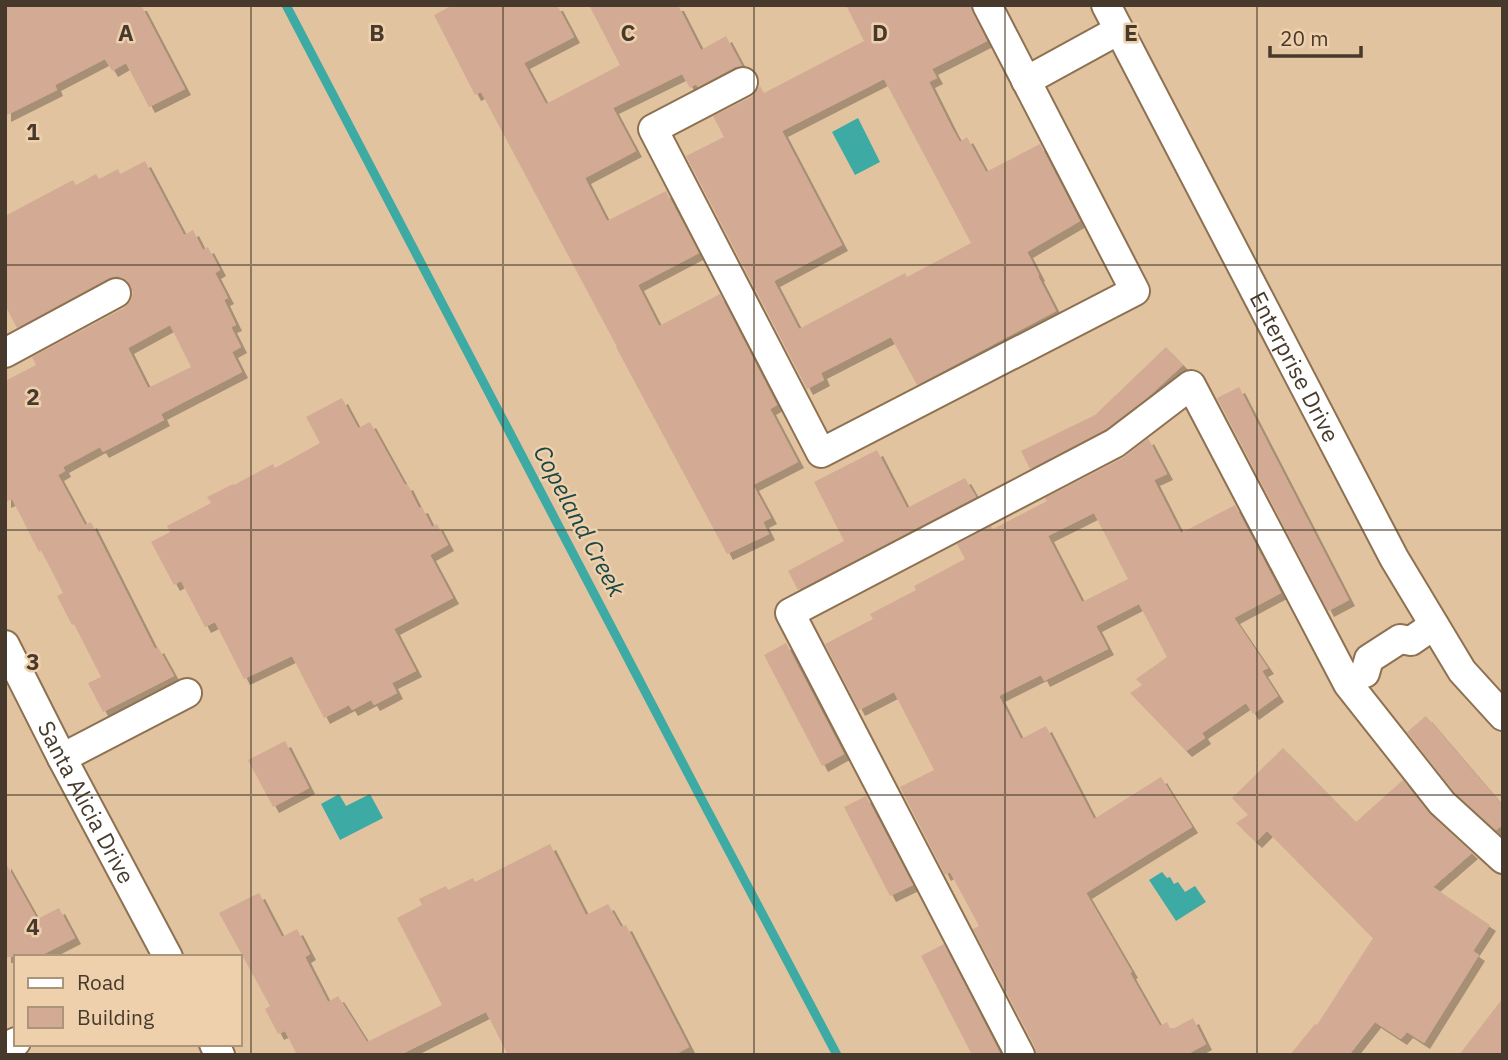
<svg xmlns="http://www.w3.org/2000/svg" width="1508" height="1060" viewBox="0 0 1508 1060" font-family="'IBM Plex Sans',sans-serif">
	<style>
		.water { fill: #3eaaa4 }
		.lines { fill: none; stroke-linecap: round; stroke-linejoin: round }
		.stream { stroke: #3eaaa4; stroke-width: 9 }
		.building { fill: #d3aa93; fill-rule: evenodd; filter: url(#shadow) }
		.minor-casing { stroke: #8d7151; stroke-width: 32 }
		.minor { stroke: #fff; stroke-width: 28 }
		.grid { fill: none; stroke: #473a2c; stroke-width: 2; stroke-opacity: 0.55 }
		.labels { text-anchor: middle; stroke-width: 5; stroke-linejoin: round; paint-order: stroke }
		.street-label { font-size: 23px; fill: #473a2c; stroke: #efd0ad }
		.water-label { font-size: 24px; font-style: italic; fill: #184745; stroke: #efd0ad }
		.grid-label { font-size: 23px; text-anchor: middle; font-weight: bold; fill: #473a2c; stroke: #efd0ad; stroke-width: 5; stroke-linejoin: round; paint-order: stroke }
	</style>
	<defs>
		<filter id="shadow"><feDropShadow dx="6" dy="6" stdDeviation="0" flood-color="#0004"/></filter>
	</defs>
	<rect width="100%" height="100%" fill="#e2c3a0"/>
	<path class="water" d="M858,118l22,44 -25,13 -23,-43z
		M339,794l7,12 24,-12 13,24 -43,22 -19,-36z
		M1162,872l5,6 3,-1 4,7 4,-2 7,10 10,-6 11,16 -30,19 -27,-41z"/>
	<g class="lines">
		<path class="stream" d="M286,5l417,797 134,253"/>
	</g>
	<path class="building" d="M5,5h136l44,84 -36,18 -23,-44 -14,8 -7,-12 -50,26 2,5 -52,26z
		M453,5h104l17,32 -50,26 22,41 74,-39 -31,-60h89l23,45 25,-14 16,30 -7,1 -37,20 -2,-3 -6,4 -8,-14 -69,34 23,43 -51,27 22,43 59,-30 33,62 -61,32 21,41 61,-32 57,111 -7,4 28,53 -45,23 18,33 -8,4 6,12 -42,20 -111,-207h1l-136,-255 -6,3 -41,-80z
		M846,5h124l17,36 -55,28 5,9 -8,4 24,48 7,12 7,-5 19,35 54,-28 40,77 -53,31 12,23 -1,1 18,35 -139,74 -26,-48 -70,36 3,7 -17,9 -121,-233 38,-19 -11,-21 38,-19 9,-11 4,7 100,-52zM884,79l87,164 -64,34 -2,-4 -106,56 -25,-48 68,-36 -60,-114z
		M145,161l39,74 9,-5 10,20 5,-3 12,23 -5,3 13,25 -4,2 12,25 -5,2 10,20 -9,5 10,20 -81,42 3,6 -61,32 -3,-5 -37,20 2,4 -7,4 27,50 6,-3 64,127 3,-2 16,29 -71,36 -15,-29 13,-6 -27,-53 -2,1 -15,-29 6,-3 -22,-43 -2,2 -27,-53 -7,3v-121l31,-16 -4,-8 92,-49 6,-7 3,-8 -3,-8 -5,-6 -8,-3 -8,2 -92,50 -12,-23v-89l68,-36 3,5 20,-11 3,5 19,-10 2,5zM170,325l21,42 -43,21 -20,-40z
		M1166,347l17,18 -35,32 -42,32 -76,40 -9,-18 74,-36z
		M1239,387l110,213 -21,11 -111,-213z
		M342,398l16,30 12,-6 35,63 2,-1 12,24 3,-1 10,20 5,-3 11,21 -18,10 23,43 -59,31 22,42 -24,12 5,10 -23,12 -3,-5 -19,10 -3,-5 -25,13 -32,-62 -48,23 -29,-57 -10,5 -24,-46 -7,4 -23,-43 19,-10 -3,-6 44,-23 -4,-6 26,-13 1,1 39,-21 2,4 45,-25 -14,-26z
		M1148,438l19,36 -13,6 27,53 54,-28 46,88 -47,25 34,50 -6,3 16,25 -25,18 -7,-11 -44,30 3,5 -19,13 -56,-58 12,-8 -6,-6 31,-22 -28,-53 -43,22 12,23 -64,32 -3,-6 -42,21 22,43 25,-13 48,93 67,-42 31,50 -106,66 46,79 -2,1 30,53 7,-4 4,8 22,-12 13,26 -20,11h-150l-1,-8 -62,-118 6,-3 -29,-54 -5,3 -45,-88 34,-17 -40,-78 -35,18 -34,-66 48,-25 -3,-5 46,-24 -2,-4 51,-27 -8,-15 34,-18 2,3 54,-28 -2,-3 78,-40zM1094,513l34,66 -46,23 -34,-66z
		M877,450l30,58 58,-30 11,19 -178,93 -10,-19 56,-30 -30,-59z
		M786,643l58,111 -22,12 -58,-111z
		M1426,716l77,90v19l-7,5 -42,-38 -47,-60z
		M285,741l24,47 -36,19 -25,-47z
		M1283,748l73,74 47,-42 28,35 41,38 -39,34 57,38 -17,26 6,4 -55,88 -17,-11 -6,7 -26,-17 -26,33h-59l25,-31 2,1 56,-87 -106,-107 -11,11 -20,-19 12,-8 -16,-17z
		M866,796l47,89 -23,11 -46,-89z
		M550,844l36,71 22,-11 13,23 5,-2 63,122 -15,8h-166l-22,-43 -86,43h-103l-12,-24 -7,3 -13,-25 5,-3 -51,-93 40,-20 23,44 15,-8 13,25 -5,3 23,45 10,-6 29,46 75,-37 -45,-87 25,-13 -3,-6 27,-13 2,4 25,-12 2,4z
		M5,862l32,57 22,-11 16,30 -37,19h-33z
		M944,944l57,111h-29l-51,-99z
		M1503,998v57h-44z"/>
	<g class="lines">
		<g class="minor-casing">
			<g id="minor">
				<path id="s1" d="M1106,5l288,553 68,113 41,45"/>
				<path d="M1026,81l93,-51"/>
				<path d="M743,82l-90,47 168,324 314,-162 -148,-286"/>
				<path d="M5,353l111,-60"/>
				<path id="s2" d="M5,645l57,113 106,199"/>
				<path d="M1365,673l4,-14 31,-20 11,2 23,-16"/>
				<path d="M62,758l125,-65"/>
				<path d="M214,1044l6,11"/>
				<path d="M5,1047l11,-5"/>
				<path d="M1020,1055l-230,-442 325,-170 76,-58 157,299 94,119 61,56"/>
			</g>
		</g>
		<use href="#minor" class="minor"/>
	</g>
	<path class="grid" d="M251,5v1050M503,5v1050M754,5v1050M1005,5v1050M1257,5v1050M5,265h1498M5,530h1498M5,795h1498"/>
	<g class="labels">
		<g class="street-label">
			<text dy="8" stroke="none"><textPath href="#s1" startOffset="408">Enterprise Drive</textPath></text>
			<text dy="8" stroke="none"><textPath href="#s2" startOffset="177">Santa Alicia Drive</textPath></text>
		</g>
		<g class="water-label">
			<text transform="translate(579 521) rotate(62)" y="8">Copeland Creek</text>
		</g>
	</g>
	<g class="grid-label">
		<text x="126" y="41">A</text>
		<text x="377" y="41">B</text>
		<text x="628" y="41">C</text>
		<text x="880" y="41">D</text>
		<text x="1131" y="41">E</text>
		<text x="33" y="140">1</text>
		<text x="33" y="405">2</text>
		<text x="33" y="670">3</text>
		<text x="33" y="935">4</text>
	</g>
	<rect width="1508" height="1060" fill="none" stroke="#473a2c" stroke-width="14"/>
	<rect x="14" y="955" width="228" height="91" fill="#efd0ad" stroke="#ac9479" stroke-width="2"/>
	<rect x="28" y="978" width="35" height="10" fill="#ffffff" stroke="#ac9479" stroke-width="2"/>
	<text x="77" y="990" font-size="21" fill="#473a2c">Road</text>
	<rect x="28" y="1007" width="35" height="21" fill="#d3aa93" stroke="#ac9479" stroke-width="2"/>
	<text x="77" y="1025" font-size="21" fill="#473a2c">Building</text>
	<path d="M1270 46v10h91v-10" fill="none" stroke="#473a2c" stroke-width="3.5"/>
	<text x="1280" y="46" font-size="21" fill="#473a2c" stroke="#efd0ad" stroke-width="5" paint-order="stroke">20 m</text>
</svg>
